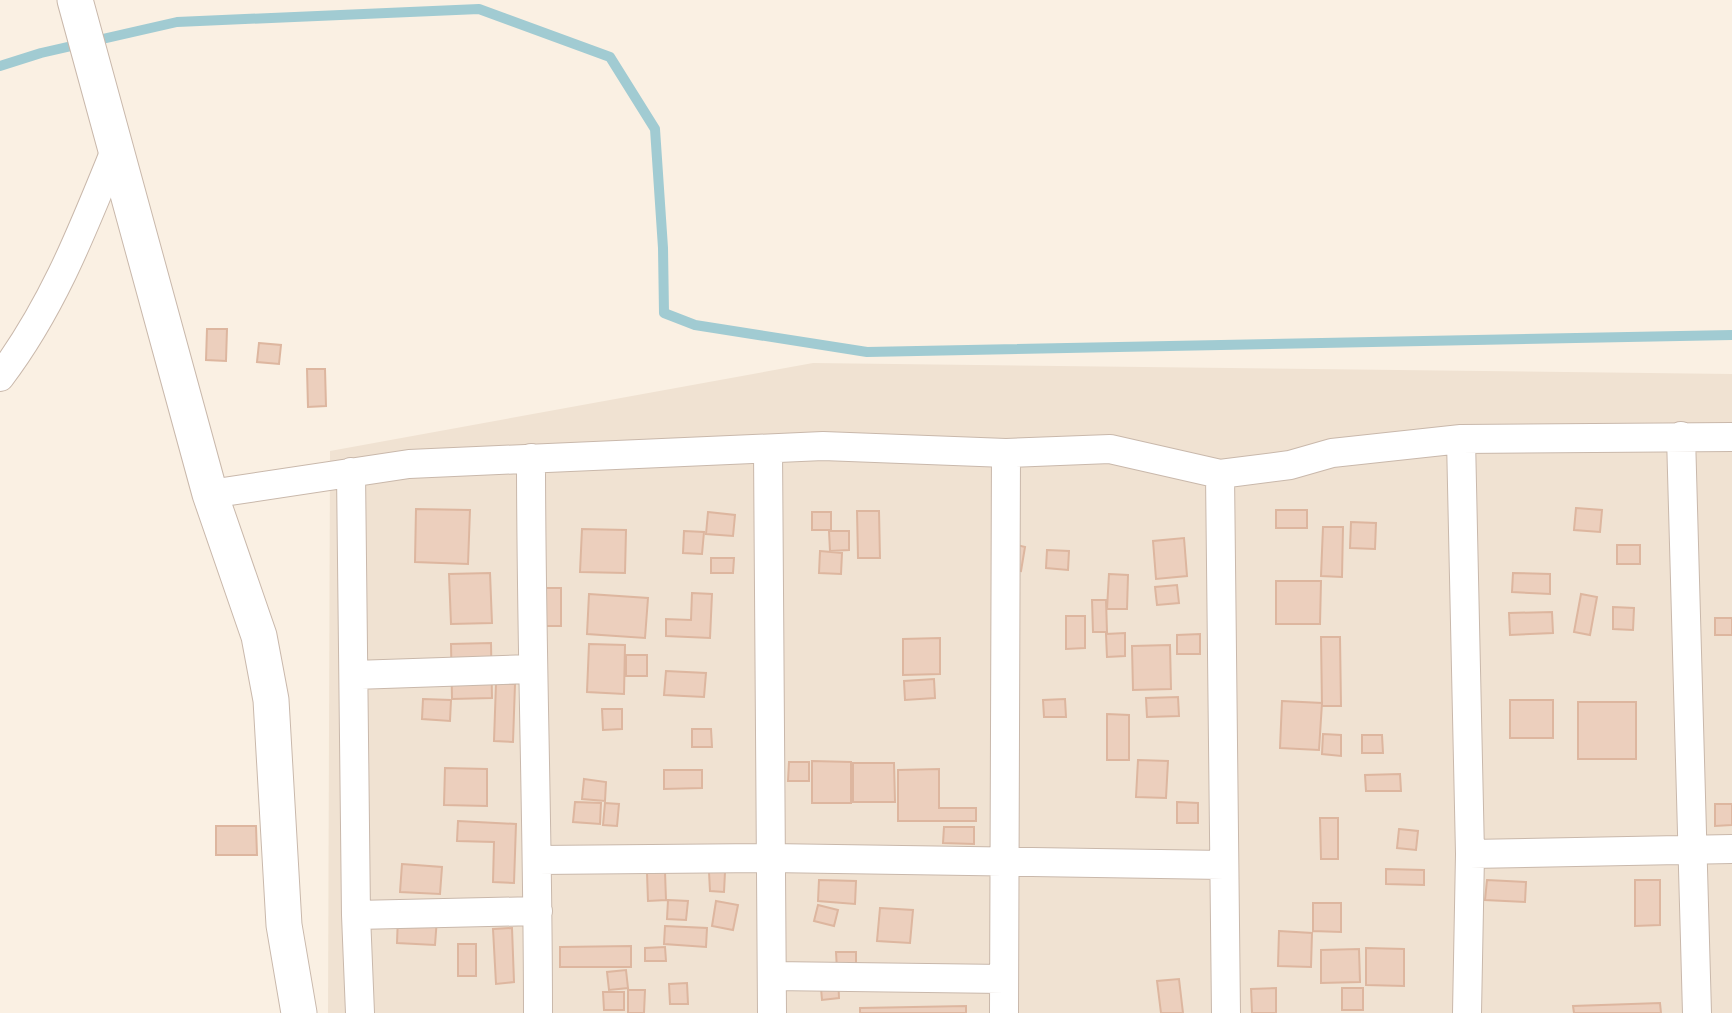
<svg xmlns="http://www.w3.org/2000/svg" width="1732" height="1013" viewBox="0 0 1732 1013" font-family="'Source Sans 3',sans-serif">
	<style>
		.residential { fill: #f0e2d2 }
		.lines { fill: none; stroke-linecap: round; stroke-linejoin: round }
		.stream { stroke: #a1cbd2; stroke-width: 10 }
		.building { fill: #eccfbd; stroke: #ddb69f; stroke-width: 2 }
		.minor-casing { stroke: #c9b8ab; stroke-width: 30 }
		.tertiary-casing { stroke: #c9b8ab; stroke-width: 37 }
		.minor { stroke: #fff; stroke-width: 28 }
		.tertiary { stroke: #fff; stroke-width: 35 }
	</style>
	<rect width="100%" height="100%" fill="#faf0e3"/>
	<path class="residential" d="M813,363l919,11v639h-1404l2,-562z"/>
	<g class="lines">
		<path class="stream" d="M0,66l41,-13 136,-31 302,-13 131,48 45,72 8,119 1,65 31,12 172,27 865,-17"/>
	</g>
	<path class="building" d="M207,329h20l-1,32 -20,-1z
		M259,343l22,2 -2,19 -22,-2z
		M307,369h18l1,37 -18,1z
		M1576,508l26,2 -2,22 -26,-2z
		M416,509l54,1 -2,54 -53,-2z
		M1276,510h31v18h-31z
		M857,511h22l1,47h-22z
		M708,512l27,3 -2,21 -27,-2z
		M812,512h19v18h-19z
		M1351,522l25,1 -1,26 -25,-1z
		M1323,527h20l-1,50 -21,-1z
		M582,529l44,1 -1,43 -45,-1z
		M684,531l20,1 -2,22 -19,-1z
		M829,531h20v19l-19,1z
		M1184,538l3,38 -31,3 -3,-38z
		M1013,544l12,3 -4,24 -12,-2z
		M1617,545h23v19h-23z
		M1047,550l22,1 -1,19 -22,-2z
		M820,551l22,2 -1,21 -22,-1z
		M711,558h23l-1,15h-22z
		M490,573l2,50 -41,1 -2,-50z
		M1513,573l37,1v20l-38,-2z
		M1109,574l19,1 -1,34h-20z
		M1276,581h45l-1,43h-44z
		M1177,585l2,18 -22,2 -2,-18z
		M542,588h19v38h-19z
		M692,593l20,1 -2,44 -44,-2v-17l25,1z
		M589,594l59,4 -3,40 -58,-4z
		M1581,594l16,3 -7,38 -16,-3z
		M1092,600h14l1,32h-14z
		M1613,607l21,1 -1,22 -20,-1z
		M1552,612l1,21 -43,2 -1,-22z
		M1066,616h19v32l-19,1z
		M1715,618h17v17h-17z
		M1125,633v23l-18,1 -1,-23z
		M1200,634v20h-23v-19z
		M1321,637h19l1,69h-19z
		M940,638v36l-37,1v-36z
		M491,643l1,55 -40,1 -1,-55z
		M589,644l36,1 -1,49 -37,-2z
		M1170,645l1,44 -38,1 -1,-44z
		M626,655h21v21h-21z
		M666,671l40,2 -2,24 -40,-2z
		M934,679l1,19 -30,2 -1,-19z
		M496,683l19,1 -2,58 -19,-1z
		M1178,697l1,19 -32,1 -1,-19z
		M423,699l28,1 -1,21 -28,-2z
		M1065,699l1,18h-22l-1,-17z
		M1510,700h43v38h-43z
		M1282,701l40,2 -3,47 -39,-2z
		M1578,702h58v57h-58z
		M602,709h20v20l-19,1z
		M1107,714l22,1v45h-22z
		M692,729h19l1,18h-20z
		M1323,734l18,1v21l-19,-2z
		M1362,735h20l1,18h-21z
		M1138,760l30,1 -2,37 -30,-1z
		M812,761l39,1v41h-39z
		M789,762h20v19h-21z
		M853,763h41l1,39h-42z
		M445,768l42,1v37l-43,-1z
		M939,769v39h37v13h-78v-51z
		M664,770h38v18l-38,1z
		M1400,774l1,17h-35l-1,-16z
		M584,779l22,3 -1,19 -23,-2z
		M575,802l26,1 -1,21 -27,-2z
		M1177,802l21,1v20h-21z
		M605,803l14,1 -2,22 -14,-1z
		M1715,804h17v21l-17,1z
		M1320,818h18v41h-17z
		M458,821l58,3 -2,59 -21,-1 1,-40 -37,-1z
		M216,826h40l1,29h-41z
		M944,827h30v17l-31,-1z
		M1399,829l19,2 -2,19 -19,-2z
		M402,864l40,3 -2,27 -40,-2z
		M1386,869l38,1v15l-38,-1z
		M665,872l1,28 -18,1 -1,-28z
		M709,872h16l-1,20 -14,-1z
		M819,880l37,1 -1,23 -37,-3z
		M1487,880l39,2 -1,20 -40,-2z
		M1635,880h25v45l-25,1z
		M668,900l20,1 -2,19 -19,-1z
		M716,901l22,4 -5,25 -21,-4z
		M1313,903h28v29l-28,-1z
		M818,905l20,5 -4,16 -20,-5z
		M880,908l33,2 -3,33 -33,-2z
		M398,916l39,2 -2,27 -38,-2z
		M665,926l42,2 -1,19 -42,-3z
		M512,928l2,54 -18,2 -3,-55z
		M1279,931l33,2 -1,34 -33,-1z
		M458,944h18v32h-18z
		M631,946v21h-71v-20z
		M665,947l1,14h-21v-13z
		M1366,948l38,1v37l-38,-1z
		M1359,949l1,33 -39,1v-33z
		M836,952h20v17l-19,1z
		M626,970l2,18 -19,2 -2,-18z
		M838,974l1,24 -17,2 -2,-24z
		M1179,979l4,34h-22l-4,-32z
		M687,983l1,21h-18l-1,-20z
		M1276,988v25h-24l-1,-24z
		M1342,988h21v22h-21z
		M628,990h17l-1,23h-16z
		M603,992h21v18h-20z
		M1660,1003l1,10h-87l-1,-7z
		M966,1006v7h-106v-5z"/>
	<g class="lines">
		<g class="minor-casing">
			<path id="minor" d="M0,377c53,-70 83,-148 116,-229
				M1681,436l16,577
				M1461,439l9,415 -3,159
				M768,450l4,563
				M531,458c0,185 7,370 7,555
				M351,472l5,443 4,98
				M1220,474l6,539
				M210,494l199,-30 414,-18 183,7 104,-4 110,25 70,-9 42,-12 129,-14 271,-2
				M354,675l177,-6
				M1470,854l262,-5
				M538,860l232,-2 454,7
				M356,915l182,-4
				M773,976l231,3
				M1004,1013l2,-560"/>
		</g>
		<g class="tertiary-casing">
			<path id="tertiary" d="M75,0l135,494 49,142 12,64 13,225 15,88"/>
		</g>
		<use href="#minor" class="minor"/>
		<use href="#tertiary" class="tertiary"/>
	</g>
</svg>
